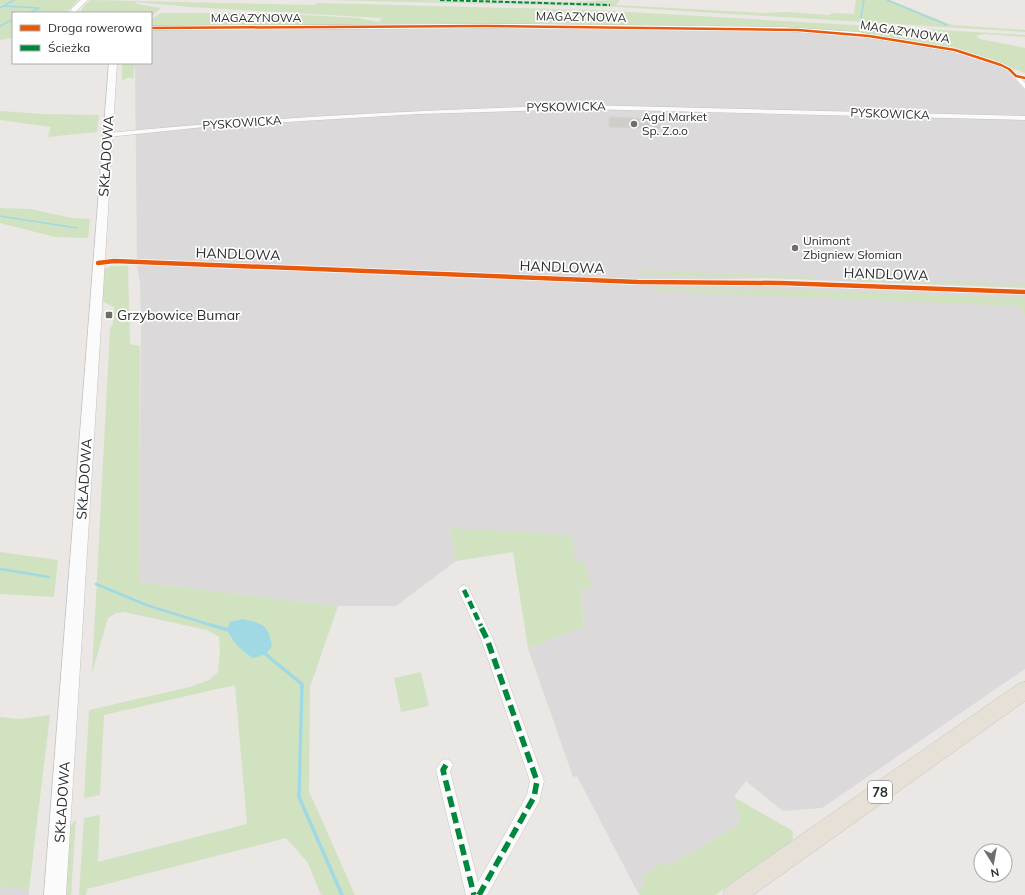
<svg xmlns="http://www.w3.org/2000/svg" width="1025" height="895" viewBox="0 0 1025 895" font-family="Mulish,sans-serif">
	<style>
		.industrial { fill: #dbd9da }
		.green { fill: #d1e2c1 }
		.water { fill: #a0d9e4 }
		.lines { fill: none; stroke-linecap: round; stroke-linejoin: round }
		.stream-far2 { stroke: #a0d9e4; stroke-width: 1.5 }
		.stream-far1 { stroke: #a0d9e4; stroke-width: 2.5 }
		.stream { stroke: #a0d9e4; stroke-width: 3.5 }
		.building { fill: #cfcdca; stroke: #d5d3d0 }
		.street-casing { stroke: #c4c4c3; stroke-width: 1 }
		.secondary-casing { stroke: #c4c4c3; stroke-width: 1 }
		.primary-casing { stroke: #c6c4c3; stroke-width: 1 }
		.street { fill: #fcfbfb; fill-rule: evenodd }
		.secondary { fill: #fcfbfb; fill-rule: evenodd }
		.primary { fill: #e6e0d6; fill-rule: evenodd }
		.quiet-far2 { stroke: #00873e; stroke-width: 2; stroke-dasharray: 4.5 2; stroke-linecap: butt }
		.quiet-far1 { stroke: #00873e; stroke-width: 4.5; stroke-dasharray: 8 4.5; stroke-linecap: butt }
		.quiet { stroke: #00873e; stroke-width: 5.5; stroke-dasharray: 11 5.5; stroke-linecap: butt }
		.cycleway-far1-casing { stroke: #fff; stroke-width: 4 }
		.cycleway-casing { stroke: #fff; stroke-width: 6 }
		.cycleway-far1 { stroke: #e8590c; stroke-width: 2.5 }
		.cycleway { stroke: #e8590c; stroke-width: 4.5 }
		.poi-dot { fill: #6f6e6d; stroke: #fff; stroke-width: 1.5 }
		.labels { text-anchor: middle; stroke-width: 3.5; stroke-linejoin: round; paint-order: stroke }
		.far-street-label { font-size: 12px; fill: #2d2d2d; stroke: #fff }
		.far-poi-label { font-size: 12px; fill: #2d2d2d; stroke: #fff; text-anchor: start }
		.shield { fill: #fff; stroke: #6c6c6c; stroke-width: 1 }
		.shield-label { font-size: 13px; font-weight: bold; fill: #2d2d2d }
		.street-label { font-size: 14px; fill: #2d2d2d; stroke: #fff }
		.poi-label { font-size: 14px; fill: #2d2d2d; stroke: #fff; text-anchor: start }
	</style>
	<rect width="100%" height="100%" fill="#eae7e4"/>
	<path class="industrial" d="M494,26l289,4 67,5 105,16 50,17 20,22v26l-13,1 13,2v169l-261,-10 -88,3 -539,-21 -2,-192v-5h16v-34z
		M151,264l531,21 159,1 184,7v376l-203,139 -39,3 -37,-30 -11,14 5,29 -70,41 -10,-2 -19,14 4,9 -8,5 -60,-115 -4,1 -45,-129 56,-21 -4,-37 12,-2 -17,-26 -3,-15 -122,-19 6,33 -60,45h-58l-199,-24 2,-258 -1,-41 -3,-17z
		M0,887l29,2v6h-29z"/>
	<path class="green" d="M0,0h78l-12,13h-53v25l-13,2z
		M90,0l226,5 1,-2 277,7 431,25v2l-42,-3 -7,2 4,3 45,9v25l-53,-19 -24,-6 -74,-13 -159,-8c-10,-3 -19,-3 -29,0l-535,1v-9l10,-6h107l89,5 22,4 3,-4 -191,-11 -55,-5 1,2 24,4 -10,9v-4h-71l2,-5z
		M328,0h94l145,4 -102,-4 105,2 50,-2 -4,5 148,8 22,-1 43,3 4,-2 21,1 2,-14h34l62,25 73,5v2l-405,-25z
		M122,63h13l-2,16 -4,-2 -7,4z
		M0,111l43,3 56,1 -2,17 -49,5 3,-10 -51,-7z
		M0,208l30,1 42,9 18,1 -2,19 -33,-1 -55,-14z
		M112,266h16l2,78 10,2 -1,236 199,24 -28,81 -1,104 46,104h-34l-13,-32 -22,-25 -199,51 -1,6h-7l5,-77 16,-3 -2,47 149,-38 -12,-139 -131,30 -4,80 -16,3 5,-88 101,-23 19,-7 9,-8 2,-22 -1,-13 -12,-7 -83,-18 -8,1 -8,5 -16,55 18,-344 3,-5 1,-17 -13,-6 4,-32z
		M641,270l176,7 -2,2 -175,-5z
		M842,278l183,6v3l-182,-7z
		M656,288l141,2 228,8v18l-6,-10 -362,-15z
		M450,528l122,7 3,27 9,-1 8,27 -12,2 4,37 -56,21 -15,-96 -57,9z
		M0,552l58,8 -4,37 -54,-3z
		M421,672l8,34 -28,6 -7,-34z
		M50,715l-21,174 -29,-2v-170l18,2z
		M735,798l58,33 -1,13 -77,51h-75l-3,-4 8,-5 -4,-9 19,-14 10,2 70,-41z
		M76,819l-5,76h-8l4,-64z"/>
	<path class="water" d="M243,619c20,5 25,5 29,27l-6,8 -13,4c-13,-8 -19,-15 -26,-28l3,-8z"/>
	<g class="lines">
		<path class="stream-far2" d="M887,0l60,25
			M3,6l36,2 -10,5
			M0,8l14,-8
			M861,19l3,-19
			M0,26l13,-7
			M0,216l77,12"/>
		<path class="stream-far1" d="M0,569l49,8
			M96,584l53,22 65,20"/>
		<path class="stream" d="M211,625l17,5
			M264,653l38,31 -3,113 43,98"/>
	</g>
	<path class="building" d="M609,117l50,2 1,10 -51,-2z"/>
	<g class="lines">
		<g class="street-casing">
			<path id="street" d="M520,24l262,3 76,5 106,19 44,15 7,5 10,12v6l-14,-16 -7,-5 -43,-15 -103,-17 -76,-5 -262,-3 -369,2v-4z
				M585,105l440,11v4l-440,-11 -167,5 -214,13 -96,10 -3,-2 3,-2c159,-16 318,-23 477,-28z
				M114,259l524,21 143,1 244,9v4l-244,-9 -143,-1 -524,-21 -16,2 -4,-2 4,-2z
				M464,585l4,2 25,52 51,142 -5,21 -52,93h-21l-30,-125 5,-9 5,-2 5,2 2,4 -3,6 28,111 49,-87 3,-14 -49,-142 -23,-49 2,-3z"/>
		</g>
		<g class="secondary-casing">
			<path id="secondary" d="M81,0h7l-11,10 -1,3h-6l2,-5z
				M109,63h8l-51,832h-22z"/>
		</g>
		<g class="primary-casing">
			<path id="primary" d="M1025,682v19l-272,194h-30l3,-8 292,-203z"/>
		</g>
		<use href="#street" class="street"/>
		<use href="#secondary" class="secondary"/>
		<use href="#primary" class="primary"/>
		<path class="quiet-far2" d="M440,0l170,5"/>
		<path class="quiet-far1" d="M464,590l17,36"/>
		<path class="quiet" d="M446,765l-3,5 31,125
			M479,895l55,-98 3,-16 -50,-142 -7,-14"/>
		<g class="cycleway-far1-casing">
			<path id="cycleway-far1" d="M151,28l333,-2 314,4 71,6 86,14 46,15 8,4 7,7 9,2"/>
		</g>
		<g class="cycleway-casing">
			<path id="cycleway" d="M98,263l16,-2 524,21 143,1 244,9"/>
		</g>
		<use href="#cycleway-far1" class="cycleway-far1"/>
		<use href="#cycleway" class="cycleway"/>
	</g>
	<g class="poi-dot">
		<circle cx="634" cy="124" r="4"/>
		<circle cx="795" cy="248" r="4"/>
		<rect x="105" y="311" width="8" height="8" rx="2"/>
	</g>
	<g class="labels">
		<g class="far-street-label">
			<text transform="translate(581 17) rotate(1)" y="4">MAGAZYNOWA</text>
			<text x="256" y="22">MAGAZYNOWA</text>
			<text transform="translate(905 32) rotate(9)" y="4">MAGAZYNOWA</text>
			<text transform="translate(566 107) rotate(-1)" y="4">PYSKOWICKA</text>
			<text transform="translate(890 114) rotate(2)" y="4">PYSKOWICKA</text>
			<text transform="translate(242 123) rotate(-4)" y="4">PYSKOWICKA</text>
		</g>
		<g class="far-poi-label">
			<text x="642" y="121">Agd Market<tspan x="642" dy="14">Sp. Z.o.o</tspan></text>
			<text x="803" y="245">Unimont<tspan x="803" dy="14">Zbigniew Słomian</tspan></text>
		</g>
		<rect class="shield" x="868" y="781" width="24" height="22" rx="3"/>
		<g class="shield-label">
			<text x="880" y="797">78</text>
		</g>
		<g class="street-label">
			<text transform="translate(106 156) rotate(-86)" y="5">SKŁADOWA</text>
			<text transform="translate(238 254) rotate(2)" y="5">HANDLOWA</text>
			<text transform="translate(562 267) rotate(2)" y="5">HANDLOWA</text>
			<text transform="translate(886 274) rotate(2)" y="5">HANDLOWA</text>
			<text transform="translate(84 479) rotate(-86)" y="5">SKŁADOWA</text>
			<text transform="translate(62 802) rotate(-86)" y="5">SKŁADOWA</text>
		</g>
		<g class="poi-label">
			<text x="117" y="320">Grzybowice Bumar</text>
		</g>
	</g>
	<rect x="12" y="12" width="140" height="52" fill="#ffffff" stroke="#ababab"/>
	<rect x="20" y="25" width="20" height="6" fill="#e8590c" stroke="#ababab"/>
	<text x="48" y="32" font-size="12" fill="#2d2d2d">Droga rowerowa</text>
	<rect x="20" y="45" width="20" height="6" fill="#00873e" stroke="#ababab"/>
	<text x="48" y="52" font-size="12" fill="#2d2d2d">Ścieżka</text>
	<g transform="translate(993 863) rotate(169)"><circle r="19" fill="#ffffff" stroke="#ababab"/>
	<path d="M0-3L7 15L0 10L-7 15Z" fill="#6f6e6d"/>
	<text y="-6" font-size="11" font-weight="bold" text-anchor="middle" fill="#2d2d2d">N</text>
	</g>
</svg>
